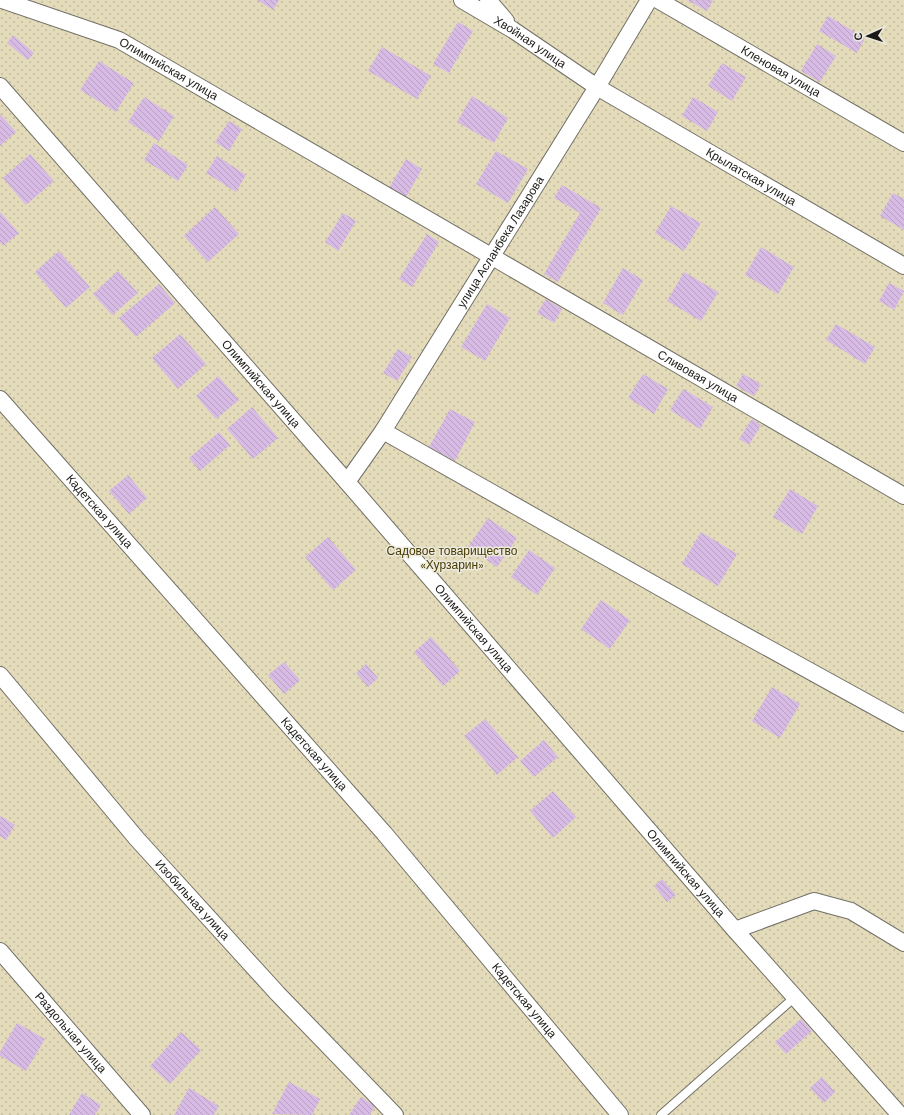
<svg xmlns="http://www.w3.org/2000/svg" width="904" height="1115" viewBox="0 0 904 1115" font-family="'DM Sans',sans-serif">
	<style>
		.garden { fill: url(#garden-dots) }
		.building { fill: url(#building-back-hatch) }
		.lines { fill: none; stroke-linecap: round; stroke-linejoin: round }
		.lane-casing { stroke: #727067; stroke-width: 10 }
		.street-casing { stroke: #727067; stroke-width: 18 }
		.lane { stroke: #fff; stroke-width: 8 }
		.street { stroke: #fff; stroke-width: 16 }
		.labels { text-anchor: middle; stroke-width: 3; stroke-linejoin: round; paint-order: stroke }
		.street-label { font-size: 12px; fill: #1b1a17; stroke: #eceadf }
		.park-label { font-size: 12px; fill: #493c00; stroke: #eceadf }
	</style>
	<defs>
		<pattern id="garden-dots" width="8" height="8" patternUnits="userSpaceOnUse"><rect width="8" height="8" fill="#e3dbb9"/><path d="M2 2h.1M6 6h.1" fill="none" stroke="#c2bb9e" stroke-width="1.8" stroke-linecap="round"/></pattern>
		<pattern id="building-back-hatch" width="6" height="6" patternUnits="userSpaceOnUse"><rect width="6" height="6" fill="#d7bbe4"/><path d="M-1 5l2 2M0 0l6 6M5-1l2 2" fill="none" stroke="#b8a0c3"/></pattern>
	</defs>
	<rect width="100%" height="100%" fill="#eceadf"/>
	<path class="garden" d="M0,0h904v1115h-904z"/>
	<path class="building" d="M257,0h22l-6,10z
		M687,0h26l-6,11z
		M828,16l37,22 -8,15 -38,-22z
		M458,22l15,9 -24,42 -16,-9z
		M13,35l21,18 -6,7 -21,-17z
		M817,44l19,12 -16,26 -19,-11z
		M382,47l49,29 -14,23 -49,-28z
		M99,61l35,22 -18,29 -36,-22z
		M722,63l24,14 -14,24 -24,-15z
		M472,96l36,22 -14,25 -37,-21z
		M144,97l30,19 -15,25 -31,-19z
		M693,97l25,15 -11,19 -25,-15z
		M0,114l16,18 -16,14z
		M229,121l13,8 -13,22 -14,-9z
		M154,143l34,22 -10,16 -34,-21z
		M496,151l32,18 -20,34 -32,-19z
		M30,154l24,27 -28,24 -23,-27z
		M217,156l29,19 -10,17 -30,-19z
		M406,159l16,10 -16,28 -17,-9z
		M562,185l39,23 -43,74 -14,-8 36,-61 -26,-15z
		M893,193l11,6v31l-24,-14z
		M671,206l30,17 -17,28 -29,-18z
		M215,207l24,27 -31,28 -24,-26z
		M0,212l19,21 -16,13 -3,-4z
		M343,213l13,8 -18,30 -13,-9z
		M427,234l12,8 -27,45 -13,-8z
		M761,247l33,20 -16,27 -33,-19z
		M59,251l31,36 -24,21 -31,-36z
		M623,268l20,12 -20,35 -20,-12z
		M118,271l20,22 -26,22 -19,-21z
		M684,272l34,20 -17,29 -34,-20z
		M889,283l15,8 -10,19 -15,-9z
		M159,284l16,19 -39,34 -17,-19z
		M546,299l16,10 -8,14 -17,-10z
		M487,304l23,14 -25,43 -24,-14z
		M836,324l39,23 -10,17 -39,-24z
		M180,334l26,30 -28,25 -26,-31z
		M398,349l14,8 -15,24 -14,-8z
		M643,374l25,15 -14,25 -26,-16z
		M743,374l18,10 -7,12 -18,-10z
		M218,376l21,24 -23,19 -20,-23z
		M683,389l30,18 -13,22 -30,-19z
		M252,407l26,31 -25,21 -26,-30z
		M450,409l25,13 -20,39 -26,-14z
		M752,419l9,6 -12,20 -10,-6z
		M219,432l11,13 -30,26 -11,-13z
		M128,475l19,23 -18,16 -20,-23z
		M790,489l28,17 -16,28 -29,-17z
		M488,518l29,20 -20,29 -29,-20z
		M701,532l36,22 -19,32 -36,-22z
		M328,537l28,33 -23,20 -28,-33z
		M529,550l26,18 -18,27 -26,-18z
		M601,600l29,20 -20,29 -29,-20z
		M431,637l29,34 -17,15 -29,-34z
		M284,662l16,18 -16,14 -16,-19z
		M366,664l12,14 -10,9 -12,-14z
		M772,687l28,17 -20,34 -28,-17z
		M485,719l33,38 -21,18 -33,-39z
		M544,740l14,17 -24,20 -14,-16z
		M553,791l23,26 -23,21 -23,-27z
		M1,816l14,9 -9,15 -6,-4v-18z
		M662,879l14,16 -9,7 -13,-16z
		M801,1019l11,12 -26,23 -11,-12z
		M17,1023l28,16 -19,32 -26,-15v-4z
		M181,1032l20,18 -31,34 -20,-18z
		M822,1077l13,15 -11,11 -14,-15z
		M289,1082l31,17 -8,16 -40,-1z
		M189,1088l30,18 -5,9h-40z
		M82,1093l19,12 -6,10h-26z
		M361,1097l14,9 -5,9h-21z"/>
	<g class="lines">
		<g class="lane-casing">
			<path id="lane" d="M661,1115l134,-118"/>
		</g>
		<g class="street-casing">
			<g id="street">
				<path id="s1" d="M2,0l117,40 785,456"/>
				<path id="s2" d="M462,0l51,30 84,57 307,179"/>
				<path d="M488,0l18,21"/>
				<path id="s3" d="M658,0l246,143"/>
				<path id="s4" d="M0,86l347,396 388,448 165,185"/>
				<path id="s5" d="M0,399l384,434 236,282"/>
				<path d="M383,431l336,190 185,102"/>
				<path id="s6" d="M347,482l36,-51 214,-344 52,-87"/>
				<path id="s7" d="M0,675l137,164 141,155 117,121"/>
				<path d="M735,930l79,-29 37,10 53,32"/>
				<path id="s8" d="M0,951l142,164"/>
			</g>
		</g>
		<use href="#lane" class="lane"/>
		<use href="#street" class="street"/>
	</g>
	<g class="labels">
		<g class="street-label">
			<text dy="4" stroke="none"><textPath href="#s2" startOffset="80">Хвойная улица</textPath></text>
			<text dy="4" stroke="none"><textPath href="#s1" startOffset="181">Олимпийская улица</textPath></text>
			<text dy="4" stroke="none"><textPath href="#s3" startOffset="142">Кленовая улица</textPath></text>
			<text dy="4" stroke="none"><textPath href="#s2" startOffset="339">Крылатская улица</textPath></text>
			<text dy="4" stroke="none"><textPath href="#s6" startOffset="285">улица Асланбека Лазарова</textPath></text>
			<text dy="4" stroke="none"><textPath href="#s1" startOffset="793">Сливовая улица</textPath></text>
			<text dy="4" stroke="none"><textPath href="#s4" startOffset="396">Олимпийская улица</textPath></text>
			<text dy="4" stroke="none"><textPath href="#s5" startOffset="150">Кадетская улица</textPath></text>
			<text dy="4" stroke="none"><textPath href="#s4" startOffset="720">Олимпийская улица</textPath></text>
			<text dy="4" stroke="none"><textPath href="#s5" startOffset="474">Кадетская улица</textPath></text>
			<text dy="4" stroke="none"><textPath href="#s4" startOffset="1044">Олимпийская улица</textPath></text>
			<text dy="4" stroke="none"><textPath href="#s7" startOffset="296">Изобильная улица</textPath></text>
			<text dy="4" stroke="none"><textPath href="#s5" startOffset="798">Кадетская улица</textPath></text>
			<text dy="4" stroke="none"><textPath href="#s8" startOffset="108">Раздольная улица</textPath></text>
		</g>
		<g class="park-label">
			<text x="452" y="555">Садовое товарищество<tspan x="452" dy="14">«Хурзарин»</tspan></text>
		</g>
	</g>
	<g transform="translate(868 36) rotate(267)" stroke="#eceadf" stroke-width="3" paint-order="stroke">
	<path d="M0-3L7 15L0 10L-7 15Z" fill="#1b1a17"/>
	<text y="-6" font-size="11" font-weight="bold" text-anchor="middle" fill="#1b1a17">С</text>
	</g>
</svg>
